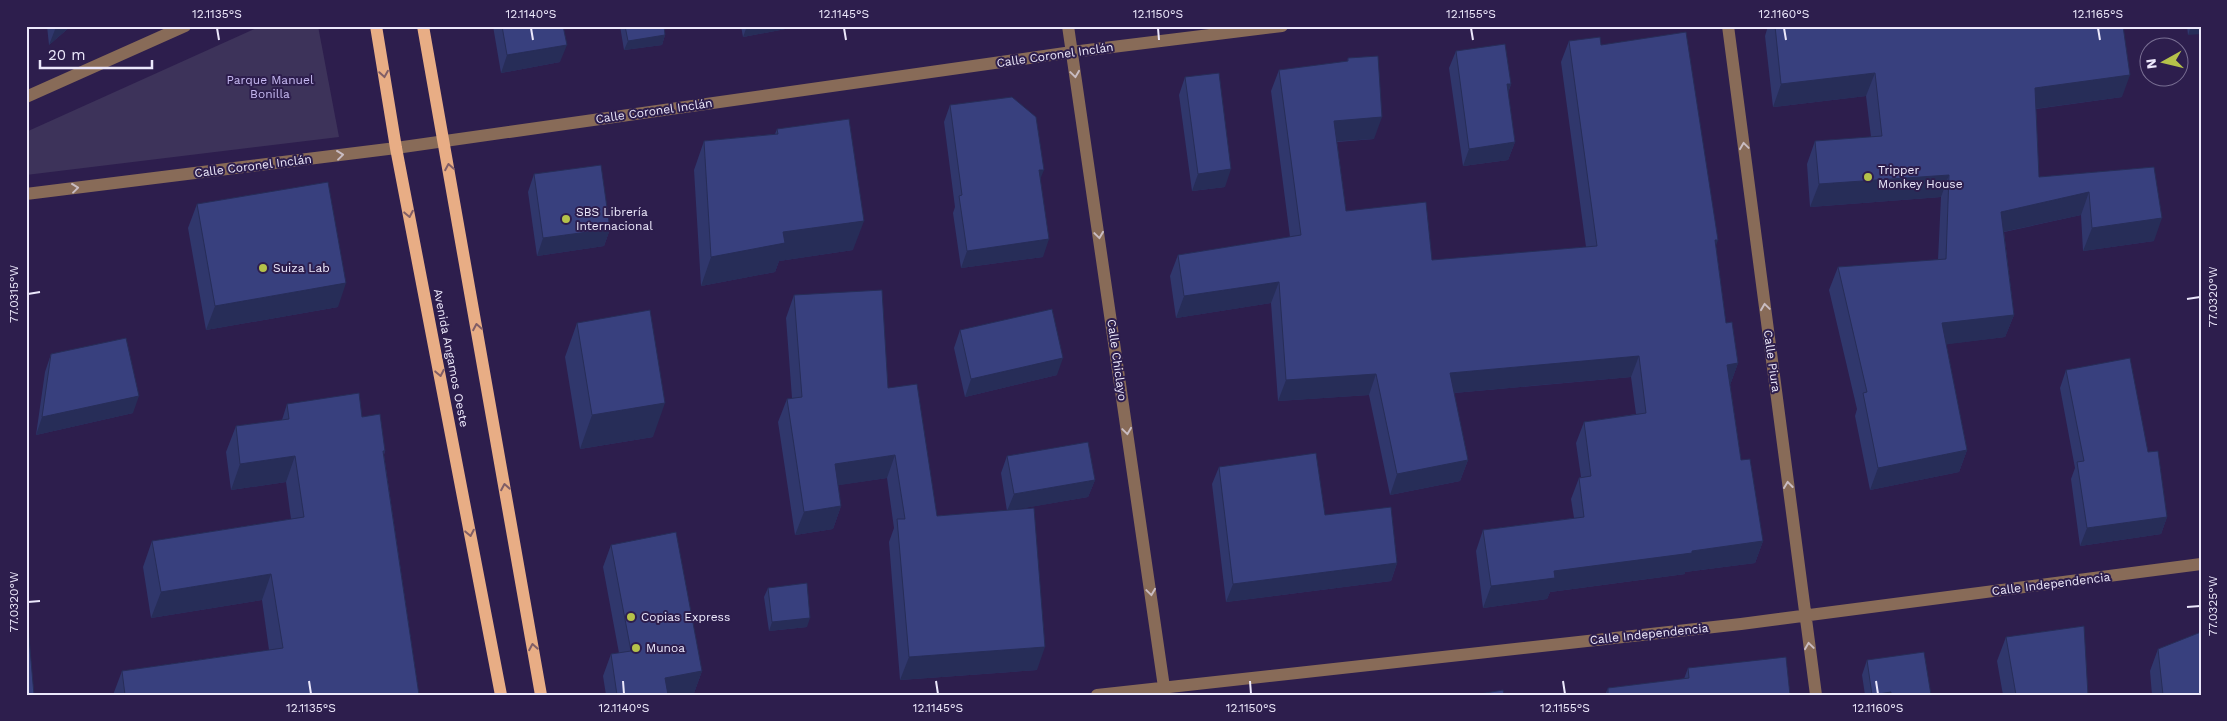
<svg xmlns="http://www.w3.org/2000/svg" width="2227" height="721" viewBox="0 0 2227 721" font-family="'Work Sans',sans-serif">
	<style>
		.green { fill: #3d335a }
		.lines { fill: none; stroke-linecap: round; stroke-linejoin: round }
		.minor { stroke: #886b58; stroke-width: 12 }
		.major { stroke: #e8ad85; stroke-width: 12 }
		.wall { fill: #30376c }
		.shaded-wall { fill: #272d58 }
		.building { fill: #38407e; stroke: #272d58 }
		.oneway { stroke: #815e66 }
		.oneway2 { stroke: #c9bcc2 }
		.ticks { fill: none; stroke: #ece8fb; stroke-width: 2 }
		.poi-dot { fill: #b5c24a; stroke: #2d1e4d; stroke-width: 2 }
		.labels { text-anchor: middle; stroke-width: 4; stroke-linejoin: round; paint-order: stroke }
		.street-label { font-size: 12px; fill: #ece8fb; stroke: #2d1e4d }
		.park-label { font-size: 12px; fill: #c6b9f1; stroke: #2d1e4d }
		.poi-label { font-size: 12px; fill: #ece8fb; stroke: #2d1e4d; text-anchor: start }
		.neatline { fill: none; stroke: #ece8fb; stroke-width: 2 }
		.ticks-label { font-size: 12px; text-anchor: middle; fill: #ece8fb }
	</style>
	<rect width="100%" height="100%" fill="#2d1e4d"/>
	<path class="green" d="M261,26h57l21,111 -313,38v-43z"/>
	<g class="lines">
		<path class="minor" d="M1068,26l97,668
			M1728,26l88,669
			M26,97l159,-71
			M26,194l370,-46 676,-96 210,-26
			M1097,695l644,-71 460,-60"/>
		<path class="major" d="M376,26l20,122 105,547
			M423,26l118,669"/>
	</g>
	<path class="wall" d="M47,26h24l-22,19z
		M493,26h70l-3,36 -59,11z
		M620,26h44l1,9 -3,10 -38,5z
		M741,26h60l-58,11z
		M1768,26h355l-1,71 -86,12 3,68 115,-10v74l-71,10 -2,-36 -77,17 10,83 -9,22 -59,7 21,106 -8,22 -89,18 -15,-74 2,-7 -28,-119 9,-23 100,-7 3,-63 -131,10 -3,-43 8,-23 56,-4 -5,-41 -93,11 -8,-71z
		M2187,26h14l-13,9z
		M1569,41l32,4 115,202 10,76 12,40 -8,22 11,75 22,81 -8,22 -70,9v2l-135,18 -3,7 -64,9 -7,-57 7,-21 91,-12 -3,-19 8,-21 2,-1 -5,-34 8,-21 52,-8 -5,-37 -177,16 14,67 -8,21 -70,14 -21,-100 -91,6 -7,-98 -95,15 -6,-42 8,-21 112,-18 -19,-146 8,-21 68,-8 1,-4 26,81 -37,3 9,69 86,49 154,-13 -25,-185z
		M1456,51l55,33 -3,9 7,49 -7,18 -45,6 -14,-98z
		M1185,77l40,110 -33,4 -13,-96z
		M950,105l90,74 3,78 -82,11 -8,-55 2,-6 -11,-85z
		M777,129l76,121 -74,11 -4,11 -74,14 -7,-116 10,-29 71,-7z
		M534,174l76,55 -6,17 -67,10 -9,-64z
		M197,204l141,103 -132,23 -18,-102z
		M794,295l94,93 49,128 70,-5 -6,-38 6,-17 88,24 -7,17 -77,13 26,160 -137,10 -11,-138 5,-14 -7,-50 -49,7 3,21 -8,23 -38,6 -17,-113 9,-23 5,-1 -6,-80z
		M577,323l76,114 -73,12 -15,-92z
		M960,330l97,45 -92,22 -11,-49z
		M51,354l82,59 -97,22 9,-63z
		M2066,370l82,82 19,65 -6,17 -81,12 -9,-67 4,-11 -15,-80z
		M287,404l75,13 23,34 -1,4 35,240h-306l9,-24 147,-21 -7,-50 -111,18 -8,-51 9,-26 139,-22 -5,-37 -55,8 -5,-38 10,-26 46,-6z
		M1219,467l106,48 72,48 -6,18 -165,21 -14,-118z
		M611,545l91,126 -8,22 -12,2h-76l-3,-19 8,-22 8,-1 -16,-86z
		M768,588l39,39 -38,4 -5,-34z
		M2006,637l82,58h-85l-6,-34z
		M2158,649l43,46h-49l-2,-24z
		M1867,660l64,35h-66l-3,-20z
		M1688,668l102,27h-185l3,-7 76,-9z"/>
	<path class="shaded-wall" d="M57,26h14l-22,19 7,-18z
		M747,26h54l-58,11z
		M2191,26h10v8l-13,1z
		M665,35l-3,10 -38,5 4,-9z
		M567,45l-7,17 -59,11 6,-18z
		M1875,73l-9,23 -93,11 8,-23z
		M2130,75l-8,22 -95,13 8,-22z
		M1507,84h4l-6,17z
		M1382,117l-8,22 -48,3 8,-21z
		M1515,142l-7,18 -45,6 6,-17z
		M1231,169l-6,18 -33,4 6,-17z
		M1039,170h5l-7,17z
		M1949,175l-8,22 -131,10 9,-23z
		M2089,192l-8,23 -88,19 8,-22z
		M2162,218l-8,23 -71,10 9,-23z
		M864,221l-11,29 -74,11 -4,11 -74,14 10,-29 72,-25z
		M610,229l-6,17 -67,10 6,-18z
		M1049,239l-6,18 -82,11 6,-17z
		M1715,240h3l-7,21z
		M1279,282l-8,21 -95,15 8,-22z
		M346,283l-8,24 -132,23 9,-24z
		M2014,315l-9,22 -71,9 8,-23z
		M1639,356l-8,21 -189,17 8,-21z
		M1063,358l-6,17 -92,22 6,-18z
		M1738,363l-8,22 -3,-20z
		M1376,374l-7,21 -91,6 8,-21z
		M139,396l-6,17 -97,22 6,-18z
		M665,403l-12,34 -73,12 12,-34z
		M1967,450l-8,22 -89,18 8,-22z
		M895,455l-8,23 -60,9 8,-23z
		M295,456l-9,26 -55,8 9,-26z
		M1468,460l-8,21 -70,14 7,-21z
		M1095,480l-7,17 -81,14 7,-17z
		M841,506l-8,23 -38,6 9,-23z
		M2167,517l-6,17 -81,12 7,-18z
		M1763,541l-8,22 -70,9v2l-135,18 -3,7 -64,9 8,-22 63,-15z
		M1397,563l-6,18 -165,21 7,-18z
		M271,574l-9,26 -111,18 10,-26z
		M810,618l-3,9 -38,4 3,-9z
		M1045,647l-8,23 -137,10 9,-23z
		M702,671l-8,22 -12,2h-24l7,-17z
		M1891,692l-1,3h-13z"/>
	<path class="building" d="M502,26h61l4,19 -60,10z
		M625,26h39l1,9 -37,6z
		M1775,26h348l7,49 -95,13 4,89 115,-10 8,51 -70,10 -3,-36 -88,20 13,103 -72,8 25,127 -89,18 -15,-75 4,-1 -29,-125 108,-8 3,-84 -130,9 -4,-43 67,-5 -7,-63 -94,11z
		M1686,32l32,208h-3l11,83 6,-1 6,41 -11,2 14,95 9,-1 13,82 -71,10v2l-138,18 1,7 -64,8 -8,-56 101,-13 -5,-39 12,-2 -7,-54 62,-9 -7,-57 -189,17 18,87 -71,14 -21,-100 -90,6 -7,-98 -95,14 -6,-41 123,-20 -22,-165 69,-9v-3l30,-2 4,61 -48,4 12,90 80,-9 6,58 165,-14 -28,-205 31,-4 1,8z
		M1505,44l6,40h-4l8,58 -46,7 -13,-98z
		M1219,73l12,96 -33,5 -13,-97z
		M1012,97l24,20 8,53h-5l10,69 -82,12 -8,-55 3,-1 -12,-90z
		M849,119l15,102 -81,11 2,11 -74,14 -7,-116 74,-7 -1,-5z
		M601,165l9,64 -67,9 -9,-64z
		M328,182l18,101 -131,23 -18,-102z
		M882,290l6,98 29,-4 20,132 97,-8 11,139 -136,10 -12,-138h8l-10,-64 -60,9 6,42 -37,6 -17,-113 15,-2 -8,-102z
		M1052,309l11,49 -92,21 -11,-49z
		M650,310l15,93 -73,12 -15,-92z
		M126,338l13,58 -97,21 9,-63z
		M2130,358l18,94 10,-1 9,66 -80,11 -10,-66 7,-1 -18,-91z
		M359,393l3,24 18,-3 5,37h-2l36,244h-294l-3,-24 161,-23 -12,-74 -110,18 -9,-51 152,-24 -9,-61 -55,8 -4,-38 53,-7 -2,-15z
		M1088,442l7,38 -81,14 -7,-38z
		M1316,453l9,62 66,-8 6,56 -164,21 -14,-117z
		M676,532l26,139 -37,7 3,17h-51l-6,-41 20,-3 -20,-106z
		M807,583l3,35 -38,4 -4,-34z
		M26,626h2l6,69h-8z
		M2084,626l4,69h-72l-10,-58z
		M2201,632v63h-38l-5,-46z
		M1924,652l7,43h-40v-3l-19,3 -5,-35z
		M1786,657l4,38h-182v-7l81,-10 -1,-10z
		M1503,690l1,5h-30z"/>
	<defs><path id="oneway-chevron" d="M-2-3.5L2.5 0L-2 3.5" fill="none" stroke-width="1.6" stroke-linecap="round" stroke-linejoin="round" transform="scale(1.25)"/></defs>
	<g class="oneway">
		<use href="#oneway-chevron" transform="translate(384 74) rotate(81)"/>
		<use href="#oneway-chevron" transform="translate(449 167) rotate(-100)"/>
		<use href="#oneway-chevron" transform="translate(409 214) rotate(79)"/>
		<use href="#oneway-chevron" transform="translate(477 327) rotate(-100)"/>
		<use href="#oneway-chevron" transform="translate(440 373) rotate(79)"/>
		<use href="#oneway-chevron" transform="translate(505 487) rotate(-100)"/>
		<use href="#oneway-chevron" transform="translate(470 533) rotate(79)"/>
		<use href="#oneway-chevron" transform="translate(533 647) rotate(-100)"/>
	</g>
	<g class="oneway2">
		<use href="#oneway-chevron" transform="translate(1075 74) rotate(82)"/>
		<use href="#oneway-chevron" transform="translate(1744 146) rotate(-98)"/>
		<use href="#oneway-chevron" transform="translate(340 155) rotate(-7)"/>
		<use href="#oneway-chevron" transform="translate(75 188) rotate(-7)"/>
		<use href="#oneway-chevron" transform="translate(1099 235) rotate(82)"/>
		<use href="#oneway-chevron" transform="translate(1765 307) rotate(-98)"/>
		<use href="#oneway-chevron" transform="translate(1127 431) rotate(82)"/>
		<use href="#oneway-chevron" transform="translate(1788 485) rotate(-97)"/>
		<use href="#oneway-chevron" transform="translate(1151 592) rotate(82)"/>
		<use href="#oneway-chevron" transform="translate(1809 646) rotate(-98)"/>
	</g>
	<path class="ticks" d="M217,28l2,12M531,28l2,12M844,28l2,12M1158,28l1,12M1471,28l2,12M1784,28l2,12M2098,28l2,12M28,294l12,-2M2187,299l13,-2M28,602l12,-1M2187,607l13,-1M309,681l2,13M623,681l1,13M936,681l2,13M1250,681l1,13M1563,681l2,13M1876,681l2,13"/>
	<g class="poi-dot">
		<circle cx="1868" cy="177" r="5"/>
		<circle cx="566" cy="219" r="5"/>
		<circle cx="263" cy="268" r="5"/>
		<circle cx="631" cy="617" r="5"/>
		<circle cx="636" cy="648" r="5"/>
	</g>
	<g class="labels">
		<g class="street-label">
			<text transform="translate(1055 55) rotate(-8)" y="4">Calle Coronel Inclán</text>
			<text transform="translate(654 111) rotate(-8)" y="4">Calle Coronel Inclán</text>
			<text transform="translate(253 166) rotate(-7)" y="4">Calle Coronel Inclán</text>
			<text transform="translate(451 358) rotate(79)" y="4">Avenida Angamos Oeste</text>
			<text transform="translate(1117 360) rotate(82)" y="4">Calle Chiclayo</text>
			<text transform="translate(1772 361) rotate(82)" y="4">Calle Piura</text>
			<text transform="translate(2051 584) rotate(-7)" y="4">Calle Independencia</text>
			<text transform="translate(1649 634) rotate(-6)" y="4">Calle Independencia</text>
		</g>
		<g class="park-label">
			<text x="270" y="84">Parque Manuel<tspan x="270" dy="14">Bonilla</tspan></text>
		</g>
		<g class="poi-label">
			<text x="1878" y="174">Tripper<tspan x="1878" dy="14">Monkey House</tspan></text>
			<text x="576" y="216">SBS Librería<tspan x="576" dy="14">Internacional</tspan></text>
			<text x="273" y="272">Suiza Lab</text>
			<text x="641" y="621">Copias Express</text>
			<text x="646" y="652">Munoa</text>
		</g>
	</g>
	<rect width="2227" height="721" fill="none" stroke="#2d1e4d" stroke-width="55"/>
	<g transform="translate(2164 62) rotate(262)"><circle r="24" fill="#2d1e4d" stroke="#796f93"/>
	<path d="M0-4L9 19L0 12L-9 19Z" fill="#b5c24a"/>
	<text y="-8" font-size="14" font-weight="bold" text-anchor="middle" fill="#ece8fb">N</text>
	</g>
	<path d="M40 60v8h112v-8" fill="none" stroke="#ece8fb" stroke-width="2.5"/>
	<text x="48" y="60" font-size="15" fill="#ece8fb" stroke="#2d1e4d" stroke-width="4" paint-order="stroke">20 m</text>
	<rect x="28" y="28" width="2172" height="666" class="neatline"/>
	<g class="ticks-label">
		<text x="217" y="18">12.1135°S</text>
		<text x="531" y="18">12.1140°S</text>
		<text x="844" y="18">12.1145°S</text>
		<text x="1158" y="18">12.1150°S</text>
		<text x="1471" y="18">12.1155°S</text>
		<text x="1784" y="18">12.1160°S</text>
		<text x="2098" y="18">12.1165°S</text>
		<text transform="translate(14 294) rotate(-90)" y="4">77.0315°W</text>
		<text transform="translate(2213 297) rotate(-90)" y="4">77.0320°W</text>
		<text transform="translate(14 602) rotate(-90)" y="4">77.0320°W</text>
		<text transform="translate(2213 606) rotate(-90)" y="4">77.0325°W</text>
		<text x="311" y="712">12.1135°S</text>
		<text x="624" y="712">12.1140°S</text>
		<text x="938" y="712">12.1145°S</text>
		<text x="1251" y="712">12.1150°S</text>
		<text x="1565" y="712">12.1155°S</text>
		<text x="1878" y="712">12.1160°S</text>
	</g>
</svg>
